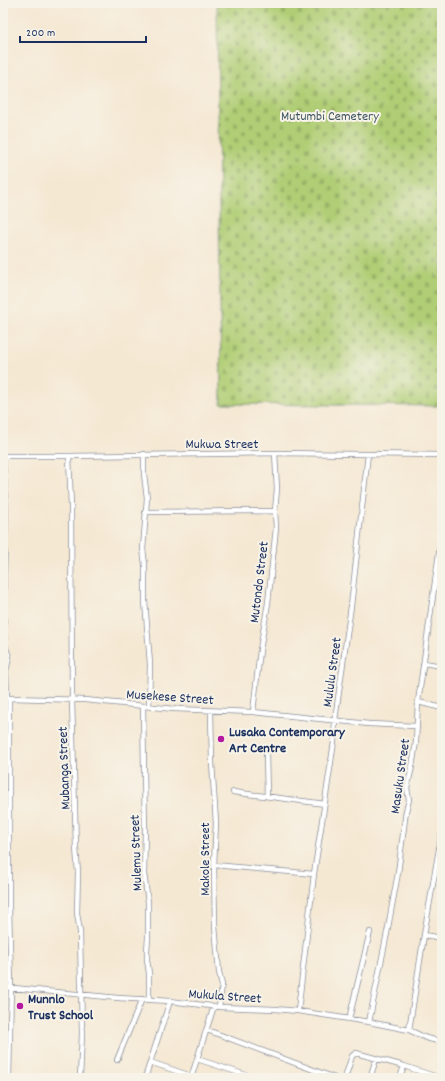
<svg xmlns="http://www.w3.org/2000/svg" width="445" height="1081" viewBox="0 0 445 1081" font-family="Dekko,sans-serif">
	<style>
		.cemetery { fill: url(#cemetery-stones); stroke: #667e6a }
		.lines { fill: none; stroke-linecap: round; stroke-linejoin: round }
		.minor-casing { stroke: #888c98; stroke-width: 6 }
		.minor { stroke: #fff; stroke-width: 4.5 }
		.poi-dot { fill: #b5179e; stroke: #f7f3e8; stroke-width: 1.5 }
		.labels { text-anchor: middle; stroke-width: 4; stroke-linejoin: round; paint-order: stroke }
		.park-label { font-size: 14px; fill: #405764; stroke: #f7f3e8 }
		.street-label { font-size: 14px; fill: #1b2f5e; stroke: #f7f3e8 }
		.poi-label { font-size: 14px; font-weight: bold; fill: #1b2f5e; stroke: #f7f3e8; text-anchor: start }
	</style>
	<defs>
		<pattern id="cemetery-stones" width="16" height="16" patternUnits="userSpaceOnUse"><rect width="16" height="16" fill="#b0ce75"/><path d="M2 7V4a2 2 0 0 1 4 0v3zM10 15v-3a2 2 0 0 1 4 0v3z" fill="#97b168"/></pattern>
	</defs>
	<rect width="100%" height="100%" fill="#f7f3e8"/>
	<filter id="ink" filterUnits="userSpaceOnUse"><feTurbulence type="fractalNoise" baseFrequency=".025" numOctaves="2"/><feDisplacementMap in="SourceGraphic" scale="8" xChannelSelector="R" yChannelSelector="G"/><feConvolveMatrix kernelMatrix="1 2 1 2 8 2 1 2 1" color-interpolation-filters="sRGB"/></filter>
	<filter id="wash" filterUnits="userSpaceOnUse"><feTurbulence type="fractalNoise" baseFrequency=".012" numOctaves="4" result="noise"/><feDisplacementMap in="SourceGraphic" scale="16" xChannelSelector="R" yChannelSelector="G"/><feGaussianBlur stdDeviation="0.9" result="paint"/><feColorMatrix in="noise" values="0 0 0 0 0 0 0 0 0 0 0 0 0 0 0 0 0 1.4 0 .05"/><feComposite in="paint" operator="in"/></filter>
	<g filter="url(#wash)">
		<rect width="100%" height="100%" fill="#f5e8d3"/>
		<path class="cemetery" d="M217,3h225v403l-221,-2z"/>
	</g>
	<g filter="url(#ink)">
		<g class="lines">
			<g class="minor-casing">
				<path id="minor" d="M144,454v20l3,24 -4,51 2,16v36l5,63 -1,43
					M3,456h66l206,-3 167,2
					M69,456l2,51 1,193 4,148 2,24 -1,41 3,19 2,102 -2,44
					M3,460l3,52 -2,62v59l1,12 4,12 -3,14 1,26
					M145,512l130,-1
					M424,663l18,3
					M3,696l6,2 76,2 89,9 79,3 116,12 47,2
					M9,698v210l2,79 -2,91
					M418,702l24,6
					M143,706l2,126 -1,42 4,28v36l-1,12v10l2,13v27
					M211,711l1,52 4,60 -2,42 1,61 4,46 3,13 -3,22
					M253,712l7,-62 8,-47 8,-75 -1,-17 2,-22 -2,-36
					M266,754l1,42
					M233,792l92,12
					M214,865l100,9
					M424,935l18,3
					M3,987l115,11 52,3 49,6 56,2 23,2 71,11 40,8 17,8 16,4
					M298,1011l16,-137 20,-132 1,-22 16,-114 17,-152
					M349,1019l21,-87
					M369,1022l18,-89 11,-60 8,-62 3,-11 -2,-12 5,-21 4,-25 2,-40 24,-170
					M207,1030l128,48
					M409,1030l15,-95 18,-103
					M197,1059l58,19
					M117,1060l25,-61
					M150,1062l41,14
					M145,1078l25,-77
					M191,1078l23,-72
					M345,1078l7,-22 4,-3 48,13 36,12
					M370,1078l6,-19
					M400,1078l4,-12"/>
			</g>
			<use href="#minor" class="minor"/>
		</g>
	</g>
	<g class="poi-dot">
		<circle cx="221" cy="739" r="4"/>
		<circle cx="20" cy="1006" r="4"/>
	</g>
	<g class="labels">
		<g class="park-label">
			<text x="330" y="120">Mutumbi Cemetery</text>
		</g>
		<g class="street-label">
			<text x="222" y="448">Mukwa Street</text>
			<text transform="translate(258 582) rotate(-83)" y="5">Mutondo Street</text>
			<text transform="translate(331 672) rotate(-82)" y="5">Mululu Street</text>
			<text transform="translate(170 696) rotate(4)" y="5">Musekese Street</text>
			<text transform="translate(63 768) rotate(-92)" y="5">Mubanga Street</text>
			<text transform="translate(399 776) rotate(-82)" y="5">Masuku Street</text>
			<text transform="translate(135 853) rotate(-92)" y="5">Mulemu Street</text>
			<text transform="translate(204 859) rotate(-90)" y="5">Makole Street</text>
			<text transform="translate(225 995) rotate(4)" y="5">Mukula Street</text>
		</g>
		<g class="poi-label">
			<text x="229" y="736">Lusaka Contemporary<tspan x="229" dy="16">Art Centre</tspan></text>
			<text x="28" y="1003">Munnlo<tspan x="28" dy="16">Trust School</tspan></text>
		</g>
	</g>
	<rect width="445" height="1081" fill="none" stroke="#f7f3e8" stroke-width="16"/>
	<path d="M20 36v6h126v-6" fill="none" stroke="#1b2f5e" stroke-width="2"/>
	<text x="26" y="36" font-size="12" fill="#1b2f5e" stroke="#f7f3e8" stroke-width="3" paint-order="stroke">200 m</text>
</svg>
